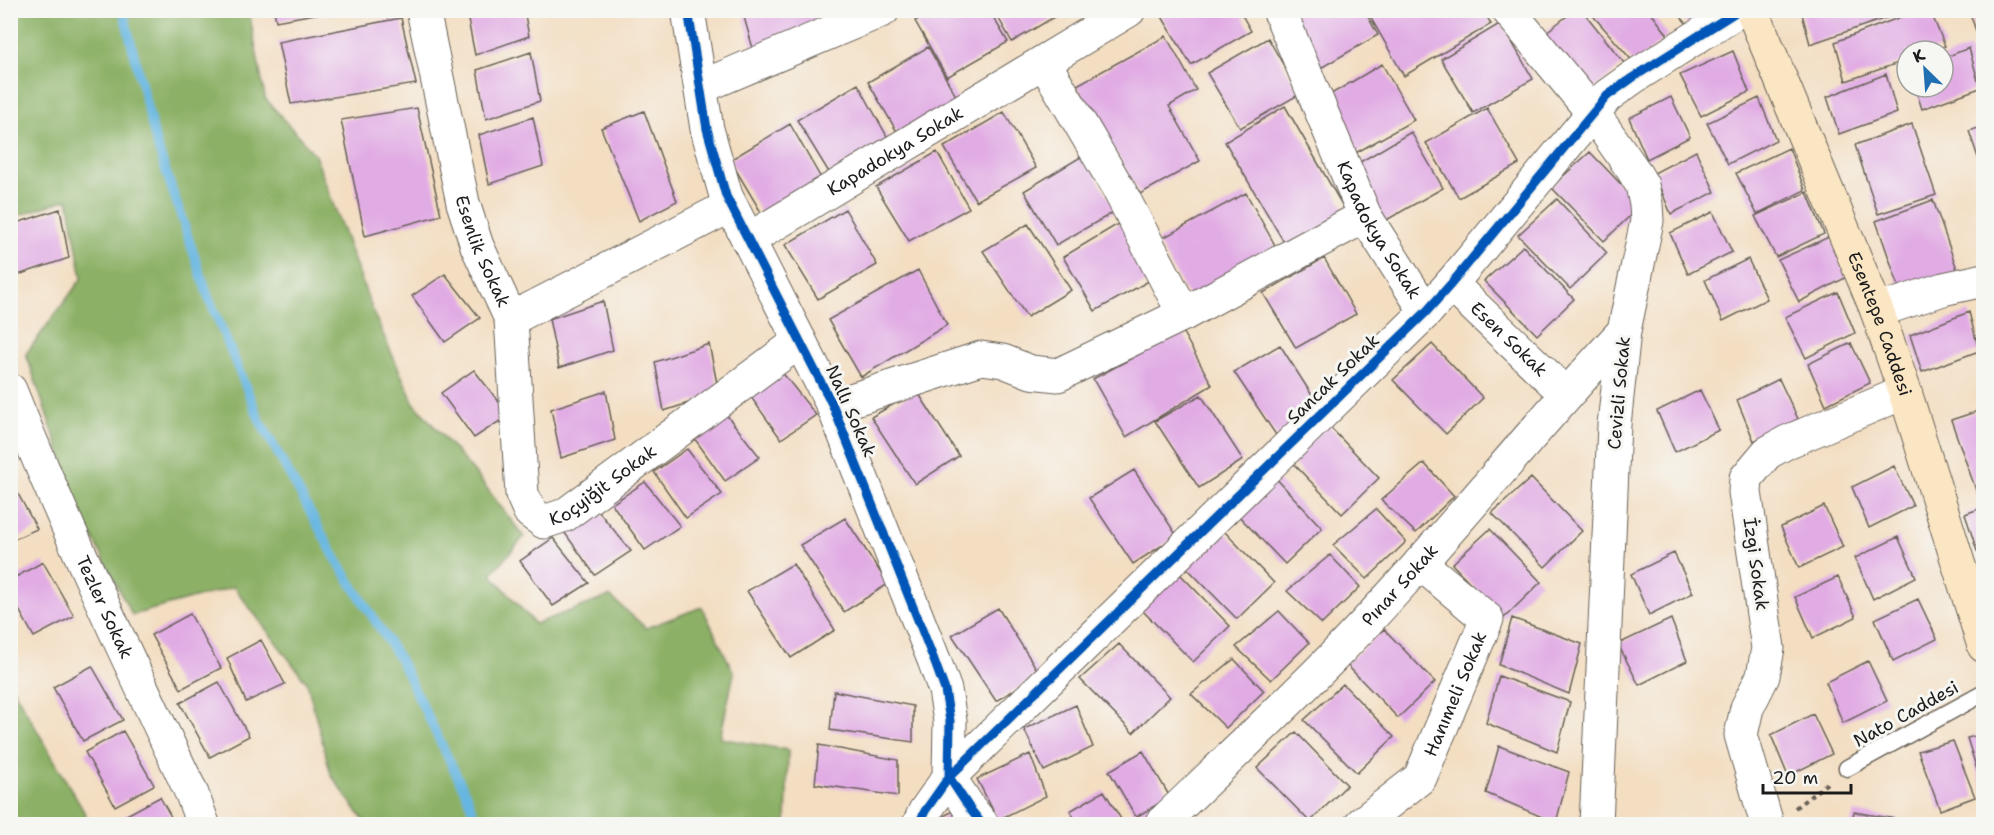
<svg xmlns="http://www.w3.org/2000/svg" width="1994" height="835" viewBox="0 0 1994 835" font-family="'Shantell Sans',sans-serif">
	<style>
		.forest { fill: #8cb166; stroke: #546641; stroke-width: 1.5 }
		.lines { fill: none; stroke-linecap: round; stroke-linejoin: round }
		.stream { stroke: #66b6e1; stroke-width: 9 }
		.building { fill: #e1ace4 }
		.lane-casing { stroke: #676056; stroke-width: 19 }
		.street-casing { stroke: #676056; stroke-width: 35 }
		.secondary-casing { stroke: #676056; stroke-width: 35 }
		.path { stroke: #676056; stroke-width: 4; stroke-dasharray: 4.5 4.5; stroke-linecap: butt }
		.lane { stroke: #fff; stroke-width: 16 }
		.street { stroke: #fff; stroke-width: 33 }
		.secondary { stroke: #fbe6c4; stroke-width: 33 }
		.cycleway-casing { stroke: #f6f6f2; stroke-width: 13 }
		.cycleway { stroke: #0057b8; stroke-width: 9 }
		.labels { text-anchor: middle; stroke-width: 6; stroke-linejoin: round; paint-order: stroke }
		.street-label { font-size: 18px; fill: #1c1c1c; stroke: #f6f6f2 }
	</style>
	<rect width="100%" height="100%" fill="#f6f6f2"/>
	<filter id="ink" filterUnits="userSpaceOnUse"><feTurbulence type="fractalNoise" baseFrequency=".0167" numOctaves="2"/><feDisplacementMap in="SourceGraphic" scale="12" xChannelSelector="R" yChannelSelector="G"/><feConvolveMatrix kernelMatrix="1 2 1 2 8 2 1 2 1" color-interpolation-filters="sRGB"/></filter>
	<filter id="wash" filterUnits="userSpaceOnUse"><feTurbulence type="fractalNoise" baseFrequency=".008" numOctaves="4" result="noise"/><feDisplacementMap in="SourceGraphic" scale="24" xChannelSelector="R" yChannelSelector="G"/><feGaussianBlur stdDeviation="1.35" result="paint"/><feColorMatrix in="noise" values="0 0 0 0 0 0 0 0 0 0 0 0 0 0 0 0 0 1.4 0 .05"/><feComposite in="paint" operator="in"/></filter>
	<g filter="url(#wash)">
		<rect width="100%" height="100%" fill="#f3dec2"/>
		<path class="forest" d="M20,10l229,1 16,87 50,57 59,159 40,89 65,75 45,59 -33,37 44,50 75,-28 36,32 56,-21 32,66 -14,65 68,12 -2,74h-420l-35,-49 -24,-92 -73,-96 -102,28 -51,-101 -55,-160 56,-76 -14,-79 -57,19 -1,-204z
			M11,685l80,139h-80z"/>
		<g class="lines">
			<path class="stream" d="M123,10l33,132 52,154 52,125 76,138 64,101 66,134 12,30"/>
		</g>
		<g id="blocks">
			<path class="building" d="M274,10h52v2l-50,9z
				M466,10h58l5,26 -54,19z
				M742,10h107l-95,42z
				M934,10h55l19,32 -61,35 -32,-56z
				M994,10h72l-54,32z
				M1158,10h81l12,21 -60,34z
				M1292,10h72l14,25 -59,34z
				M1386,10h97l8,14 -87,52 -33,-58z
				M1575,10h7l42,53 -34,29 -49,-56z
				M1588,10h61l19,25 -33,29z
				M1675,10h42l-24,21z
				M1801,10h106v1l-97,33z
				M1919,10h11l15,36 -13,5h-25v9l-61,21 -11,-39z
				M1969,10h15v35l-3,1z
				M401,18l15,66 -125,20 -13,-62z
				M1501,23l32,56 -60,34 -32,-54z
				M1166,36l30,54 -27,16 31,55 -60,33 -63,-109z
				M1268,38l32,56 -60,34 -33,-55z
				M928,47l32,56 -60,34 -32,-55z
				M1969,48l11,40 -58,21 -7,-22h28v-29z
				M1733,51l16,41 -48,24 -21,-41z
				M531,52l9,49 -54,18 -9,-49z
				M1382,64l32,56 -60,34 -33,-54z
				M1886,74l11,39 -58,21 -12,-37z
				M858,84l31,56 -59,34 -33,-54z
				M1671,97l19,40 -43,22 -18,-41z
				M1759,98l17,42 -48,24 -21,-41z
				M1285,106l63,109 -60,34 -63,-107z
				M417,108l24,107 -76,21 -24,-116z
				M1487,108l32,56 -60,34 -33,-55z
				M644,111l33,90 -38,20 -38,-93z
				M1004,112l32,56 -60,33 -32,-54z
				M533,117l10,49 -54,18 -10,-49z
				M790,124l32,56 -60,34 -32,-54z
				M1912,124l24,71 -58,19 -23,-69z
				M1984,126v46h-1l-14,-41z
				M1411,132l32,56 -60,34 -33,-54z
				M1789,148l16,42 -48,24 -21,-41z
				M1696,151l19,41 -44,22 -17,-41z
				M937,152l32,56 -60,33 -33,-54z
				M1590,152l51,53 -37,36 -53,-54z
				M1084,155l32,56 -60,34 -32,-54z
				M1807,192l17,42 -48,23 -21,-41z
				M1246,193l30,54 -86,52 -33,-58z
				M1557,199l50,54 -37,36 -52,-54z
				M1933,200l25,72 -58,18 -24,-69z
				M60,209l9,49 -54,18 -5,-24v-27z
				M845,209l32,56 -59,34 -33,-54z
				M1713,212l19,40 -44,22 -18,-41z
				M1123,221l33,56 -61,34 -32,-54z
				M1028,224l43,66 -44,27 -44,-66z
				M1831,236l16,41 -48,25 -21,-42z
				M1523,246l51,53 -37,36 -53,-54z
				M1324,258l32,56 -60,34 -33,-55z
				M1748,259l19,40 -44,22 -18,-41z
				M918,270l29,55 -86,52 -33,-57z
				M445,274l35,44 -35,24 -33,-46z
				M1838,292l17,41 -49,25 -21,-41z
				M603,301l10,49 -54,18 -10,-49z
				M1969,312l10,39 -57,21 -12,-37z
				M1182,331l30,54 -86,52 -33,-58z
				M1851,343l19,40 -44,22 -18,-41z
				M709,344l10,49 -55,18 -9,-49z
				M1432,344l51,54 -37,36 -53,-54z
				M1280,345l42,66 -44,27 -44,-66z
				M474,370l35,45 -35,23 -33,-45z
				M781,371l35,44 -35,24 -33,-46z
				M1779,379l19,40 -44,22 -17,-41z
				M1700,390l19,40 -44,22 -18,-41z
				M606,391l9,49 -54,18 -10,-49z
				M917,391l42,65 -44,28 -44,-67z
				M1201,395l42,65 -44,28 -44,-67z
				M1984,409v81l-7,3 -26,-73z
				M725,413l35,44 -35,24 -33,-46z
				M1328,425l51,53 -37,36 -52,-54z
				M687,449l35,45 -36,24 -32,-46z
				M1424,463l30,33 -38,37 -35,-33z
				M1894,466l19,40 -44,22 -17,-41z
				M1134,470l43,66 -44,28 -44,-66z
				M1272,474l50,54 -37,36 -52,-54z
				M1531,478l51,53 -37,36 -53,-54z
				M10,479l27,50 -27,12z
				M645,482l35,44 -35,24 -33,-46z
				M1824,506l19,41 -44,21 -18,-41z
				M595,507l36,44 -36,24 -33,-46z
				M1984,507v42l-7,2 -12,-37z
				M1376,509l30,33 -39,37 -34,-34z
				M845,518l43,66 -44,28 -44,-67z
				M1490,529l51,53 -37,36 -52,-54z
				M1223,530l51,53 -37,36 -52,-53z
				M1898,537l18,40 -43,22 -18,-41z
				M553,538l36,45 -36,23 -33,-45z
				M1674,553l19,40 -44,22 -18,-41z
				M1330,555l30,32 -38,37 -35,-33z
				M43,562l31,54 -40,21 -24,-44v-13z
				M793,564l42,66 -44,28 -44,-67z
				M1179,573l51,53 -37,36 -53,-54z
				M1838,577l18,40 -43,21 -18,-41z
				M1918,599l19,40 -44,22 -18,-42z
				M998,608l42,66 -44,27 -44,-66z
				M1279,611l30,32 -38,37 -35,-33z
				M190,614l31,54 -40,21 -30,-54z
				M1512,618l70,26 -13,50 -70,-29z
				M1671,619l16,42 -48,24 -21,-41z
				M1384,629l51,53 -37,36 -52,-54z
				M261,640l24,44 -39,18 -19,-44z
				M1119,644l51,53 -37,36 -53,-54z
				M1234,659l30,32 -38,37 -35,-34z
				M1868,661l19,40 -44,22 -17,-41z
				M92,666l31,54 -40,21 -30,-54z
				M1499,676l71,26 -13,50 -71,-29z
				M219,682l30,54 -39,21 -30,-54z
				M1343,684l51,53 -37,36 -53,-53z
				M834,691l79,15v36l-83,-12z
				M1076,705l17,42 -49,24 -20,-42z
				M1813,714l19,40 -44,22 -17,-41z
				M123,731l31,54 -39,21 -30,-54z
				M1296,732l51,53 -37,37 -53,-54z
				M1984,734v55h-1l-16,-51z
				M1953,741l22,56 -35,13 -22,-59z
				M819,745l79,15v36l-83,-12z
				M1499,746l70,26 -13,51 -70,-30z
				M1143,751l27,46 -34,20 -27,-46z
				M1030,754l16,42 -48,24 -21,-41z
				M1104,791l20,33h-46l-8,-13z
				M160,797l15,27h-50l-4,-6z
				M956,809l9,15h-35z
				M1854,812l43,7 -1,5h-45z"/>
		</g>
	</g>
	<g filter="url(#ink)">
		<use href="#blocks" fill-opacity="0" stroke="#676056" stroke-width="1.5"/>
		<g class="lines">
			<g class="lane-casing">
				<path id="lane" d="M1847,768l137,-75"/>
			</g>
			<g class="street-casing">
				<g id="street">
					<path id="s1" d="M423,10l40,193 14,43 34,73 219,-113"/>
					<path d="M688,10l19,119 19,67 107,210 101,254 11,30 5,31 -1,56 -24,34 -6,13"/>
					<path id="s2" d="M1279,10l86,206 61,96"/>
					<path d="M1508,10l85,103 40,57 9,15 4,19 1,17 -4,19 -19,91 -10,94 -18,399"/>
					<path d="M1044,62l74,126 66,126"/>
					<path d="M701,87l182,-77"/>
					<path id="s3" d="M748,240l381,-230"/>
					<path id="s4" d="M1451,284l115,110"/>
					<path d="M1877,311l66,-22 41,-9"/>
					<path id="s5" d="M511,319l11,175 8,18 14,10 21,-7 235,-174"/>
					<path id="s6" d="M10,390c55,137 119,271 182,404l11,30"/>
					<path d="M833,406l148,-48 22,3 28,11 27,3 126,-61 181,-98"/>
					<path d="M982,824l-12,-15 -21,-32 477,-465 25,-28 156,-188 25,-18 107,-68"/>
					<path id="s7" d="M1161,824c56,-54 114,-108 169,-164 103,-105 194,-221 294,-329"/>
					<path id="s8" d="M1361,824l59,-46 67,-159 -67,-56"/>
					<path d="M1767,824l-26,-89 6,-27 16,-32 5,-28 -23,-156 1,-14 21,-25 20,-11 118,-50"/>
				</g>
			</g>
			<g class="secondary-casing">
				<g id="secondary">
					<path id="s9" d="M1752,10l125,301 28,81 79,254"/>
				</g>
			</g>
			<path class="path" d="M1795,808l35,-27"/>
			<use href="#lane" class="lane"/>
			<use href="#street" class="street"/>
			<use href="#secondary" class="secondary"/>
			<g class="cycleway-casing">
				<path id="cycleway" d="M688,10l19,119 19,67 107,210 101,254 11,30 5,31 -1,56 -24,34 -6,13
					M982,824l-12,-15 -21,-32 477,-465 25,-28 156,-188 25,-18 107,-68"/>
			</g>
			<use href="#cycleway" class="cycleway"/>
		</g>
	</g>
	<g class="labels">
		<g class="street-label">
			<text dy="6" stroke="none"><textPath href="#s3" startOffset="172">Kapadokya Sokak</textPath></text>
			<text dy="6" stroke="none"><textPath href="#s2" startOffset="242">Kapadokya Sokak</textPath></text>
			<text dy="6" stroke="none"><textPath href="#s1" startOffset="249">Esenlik Sokak</textPath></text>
			<text dy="6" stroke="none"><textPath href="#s9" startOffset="339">Esentepe Caddesi</textPath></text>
			<text dy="6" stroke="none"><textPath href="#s4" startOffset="80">Esen Sokak</textPath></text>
			<text transform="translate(1333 379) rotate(-44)" y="6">Sancak Sokak</text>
			<text transform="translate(1619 393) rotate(-85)" y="6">Cevizli Sokak</text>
			<text transform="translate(851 411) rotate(66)" y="6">Nallı Sokak</text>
			<text dy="6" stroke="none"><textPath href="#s5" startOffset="282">Koçyiğit Sokak</textPath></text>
			<text transform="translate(1756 564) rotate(82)" y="6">İzgi Sokak</text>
			<text dy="6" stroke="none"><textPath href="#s7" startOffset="338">Pınar Sokak</textPath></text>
			<text dy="6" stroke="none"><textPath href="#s6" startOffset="237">Tezler Sokak</textPath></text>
			<text dy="6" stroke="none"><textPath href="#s8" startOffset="166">Hanımeli Sokak</textPath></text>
			<text transform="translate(1906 714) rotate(-29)" y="6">Nato Caddesi</text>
		</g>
	</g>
	<rect width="1994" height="835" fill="none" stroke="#f6f6f2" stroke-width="36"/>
	<g transform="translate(1925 69) rotate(335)"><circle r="28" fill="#f6f6f2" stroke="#9f9f9c" stroke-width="1.5"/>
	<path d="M0-4.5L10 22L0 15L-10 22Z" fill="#1f6fb2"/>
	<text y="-9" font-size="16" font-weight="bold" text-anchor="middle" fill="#1c1c1c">K</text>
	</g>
	<path d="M1763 784v9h88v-9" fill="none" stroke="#1c1c1c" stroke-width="3"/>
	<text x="1772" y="784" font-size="18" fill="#1c1c1c" stroke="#f6f6f2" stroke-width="4.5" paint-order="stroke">20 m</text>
</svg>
